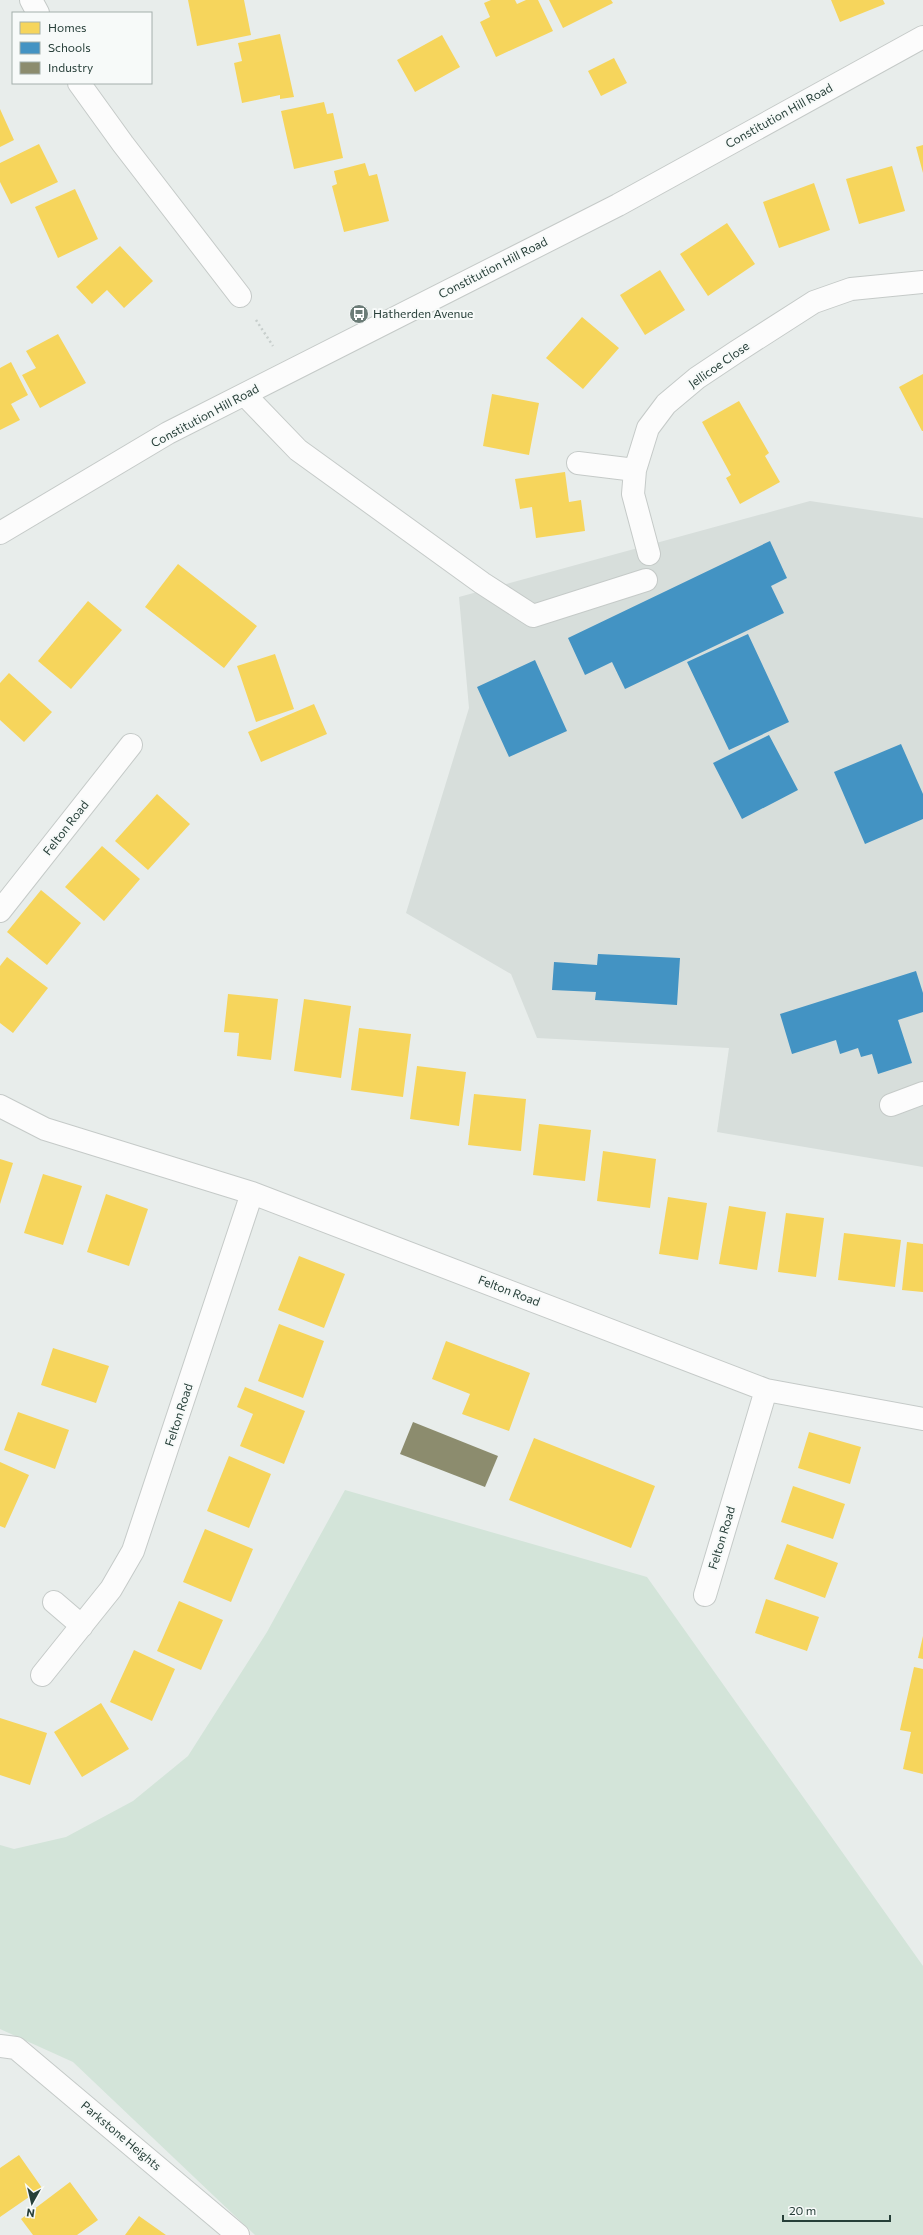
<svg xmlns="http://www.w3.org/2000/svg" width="923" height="2235" viewBox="0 0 923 2235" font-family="Commissioner,sans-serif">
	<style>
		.built { fill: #d7dedb }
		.green { fill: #d3e4d9 }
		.homes { fill: #f6d55c }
		.schools { fill: #4393c3 }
		.industry { fill: #8c8c6e }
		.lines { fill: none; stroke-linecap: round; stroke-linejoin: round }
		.minor-casing { stroke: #c5cac8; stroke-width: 24 }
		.path { stroke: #c7cecc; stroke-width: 2.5; stroke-dasharray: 2 3; stroke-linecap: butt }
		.minor { stroke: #fcfcfc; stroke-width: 22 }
		.labels { text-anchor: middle; stroke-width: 4; stroke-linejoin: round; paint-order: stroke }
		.street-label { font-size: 12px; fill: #273f39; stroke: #f7faf9 }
		.poi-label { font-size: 12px; fill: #273f39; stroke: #f7faf9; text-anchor: start }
	</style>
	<rect width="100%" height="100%" fill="#e8edeb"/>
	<path class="built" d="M810,501l113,17v649l-206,-35 12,-84 -192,-10 -26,-64 -105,-61 63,-205 -10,-111z"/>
	<path class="green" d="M345,1490l302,87 276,389v269h-668l-182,-173 -73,-33v-184l14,4 52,-12 67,-36 55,-45 79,-124z"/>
	<path class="homes" d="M188,0h56l7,35 -54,11z
		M491,0h24l2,4 9,-4h12l15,31 -57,26 -16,-35 10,-5 -6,-14z
		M549,0h62l2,3 -50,25z
		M831,0h52l2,4 -45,18z
		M280,34l14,63 -14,2v-4l-38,8 -8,-40 8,-2 -4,-18z
		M442,35l18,32 -45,25 -18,-32z
		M614,58l13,25 -26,13 -13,-25z
		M324,102l3,12 6,-1 10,45 -49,11 -13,-58z
		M0,109l14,31 -14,7z
		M39,144l19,38 -47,22 -11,-22v-19z
		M923,145v28l-7,-26z
		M365,163l4,13 8,-2 12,47 -45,11 -12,-46 5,-2 -3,-13z
		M892,166l13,45 -46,13 -13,-45z
		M814,183l16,47 -51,18 -16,-46z
		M75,189l23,50 -40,19 -23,-51z
		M727,223l28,41 -47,32 -28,-42z
		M120,246l33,35 -29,27 -17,-18 -15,14 -16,-17z
		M660,270l25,40 -40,25 -25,-40z
		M582,317l37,31 -36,41 -37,-31z
		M58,334l28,49 -46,25 -18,-33 14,-7 -10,-17z
		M11,362l17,33 -17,9 9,16 -20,10v-62z
		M923,374v57h-1l-23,-44z
		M492,394l47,9 -10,52 -46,-9z
		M739,401l30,52 -4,3 15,26 -40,22 -14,-26 5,-3 -29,-53z
		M565,472l4,30 12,-2 4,31 -49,7 -4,-31 -12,2 -5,-30z
		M178,564l79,62 -33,42 -79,-61z
		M88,601l34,29 -51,59 -33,-28z
		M275,654l19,55 -38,13 -19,-56z
		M9,673l43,39 -28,30 -24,-22v-37z
		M314,704l13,30 -66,28 -13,-30z
		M157,794l33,30 -42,46 -33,-29z
		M102,846l38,33 -36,42 -39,-34z
		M41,890l40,33 -34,42 -40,-33z
		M7,957l41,31 -35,45 -13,-10v-57z
		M228,994l50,5 -7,61 -34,-4 2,-23 -15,-1z
		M304,999l47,7 -10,72 -47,-7z
		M359,1028l52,6 -8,63 -52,-7z
		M417,1066l49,6 -7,54 -49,-7z
		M474,1094l52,5 -5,52 -53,-6z
		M539,1124l52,6 -6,51 -52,-6z
		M603,1151l53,8 -6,49 -53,-7z
		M0,1159l13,4 -13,41z
		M43,1174l39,12 -19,59 -39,-12z
		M106,1194l42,15 -19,57 -42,-14z
		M668,1197l39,6 -9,57 -39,-6z
		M729,1206l37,6 -9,58 -38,-6z
		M786,1213l38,5 -8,59 -38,-5z
		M844,1233l57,7 -6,47 -57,-7z
		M907,1242l16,2v48l-21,-2z
		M299,1256l46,18 -21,54 -46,-18z
		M279,1324l45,17 -21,57 -45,-17z
		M446,1341l84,32 -21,58 -47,-17 8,-20 -38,-15z
		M53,1348l56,18 -13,37 -55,-18z
		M245,1387l60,24 -21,53 -44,-18 13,-32 -16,-7z
		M18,1412l51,18 -14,39 -51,-19z
		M809,1432l52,15 -11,37 -52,-16z
		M534,1438l121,48 -24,62 -122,-48z
		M229,1456l42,18 -22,54 -42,-17z
		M0,1462l29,13 -24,53 -5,-2z
		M793,1486l52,18 -12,35 -52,-17z
		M205,1529l48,20 -22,53 -48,-20z
		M787,1544l51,19 -13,35 -51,-19z
		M766,1599l53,18 -12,34 -52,-18z
		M179,1601l44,19 -22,50 -44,-19z
		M923,1636v23l-5,-1z
		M134,1650l41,19 -23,52 -42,-19z
		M914,1667l9,2v105l-20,-5 8,-37 -11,-2z
		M101,1703l28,46 -47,28 -28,-45z
		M0,1718l47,15 -17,52 -30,-10z
		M19,2155l23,33 -42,29v-49z
		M70,2182l28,38 -21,15h-44l-12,-16z
		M139,2216l27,19h-41z"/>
	<path class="schools" d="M770,541l17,37 -16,8 13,27 -159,76 -13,-27 -27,13 -17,-37z
		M748,634l41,88 -60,28 -42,-88z
		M535,660l32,71 -58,26 -32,-70z
		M769,735l29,55 -56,29 -29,-56z
		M901,744l22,50v25l-58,25 -31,-72z
		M598,954l82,4 -3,47 -82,-5 1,-8 -44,-2 2,-28 43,3z
		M916,971l7,22v19l-25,8 14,43 -34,11 -6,-20 -11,3 -3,-9 -18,6 -4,-14 -44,14 -12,-40z"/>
	<path class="industry" d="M413,1422l85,34 -13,31 -85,-33z"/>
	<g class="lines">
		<g class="minor-casing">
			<path id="minor" d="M31,0l7,13
				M79,83l44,61 117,152
				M245,395l53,55 184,133 51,33 113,-36
				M578,463l57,7
				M0,533l168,-100 450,-228 305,-168
				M649,554l-16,-60 2,-24 13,-42 18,-24 31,-26 39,-26 78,-50 37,-13 72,-7
				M0,911l131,-166
				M891,1105l32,-12
				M0,1106l45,23 207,64 514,197 157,29
				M705,1595l61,-205
				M54,1602l28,24
				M42,1675l69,-86 22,-38 119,-358
				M0,2046l16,2 222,187"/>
		</g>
		<path class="path" d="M256,320l17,26"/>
		<use href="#minor" class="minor"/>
	</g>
	<defs>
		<g id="bus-disc" transform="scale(1)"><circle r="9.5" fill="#6b7c77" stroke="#f7faf9"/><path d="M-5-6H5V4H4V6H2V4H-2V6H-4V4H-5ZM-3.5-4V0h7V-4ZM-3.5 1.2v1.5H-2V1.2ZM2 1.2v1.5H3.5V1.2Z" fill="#fff"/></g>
	</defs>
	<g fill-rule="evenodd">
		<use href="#bus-disc" x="359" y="314"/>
	</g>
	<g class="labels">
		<g class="street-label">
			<text transform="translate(779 116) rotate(-29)" y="4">Constitution Hill Road</text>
			<text transform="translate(493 268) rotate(-27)" y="4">Constitution Hill Road</text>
			<text transform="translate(719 365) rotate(-35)" y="4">Jellicoe Close</text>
			<text transform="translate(205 416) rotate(-28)" y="4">Constitution Hill Road</text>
			<text transform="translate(66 828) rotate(-52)" y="4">Felton Road</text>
			<text transform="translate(509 1291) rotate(21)" y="4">Felton Road</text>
			<text transform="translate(179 1415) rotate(-72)" y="4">Felton Road</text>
			<text transform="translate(722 1538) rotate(-73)" y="4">Felton Road</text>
			<text transform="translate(121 2136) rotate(40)" y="4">Parkstone Heights</text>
		</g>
		<g class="poi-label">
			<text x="373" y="318">Hatherden Avenue</text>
		</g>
	</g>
	<rect x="12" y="12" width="140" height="72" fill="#f7faf9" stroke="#a4afac"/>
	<rect x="20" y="22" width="20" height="12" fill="#f6d55c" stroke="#a4afac"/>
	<text x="48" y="32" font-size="12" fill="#273f39">Homes</text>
	<rect x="20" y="42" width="20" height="12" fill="#4393c3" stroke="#a4afac"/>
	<text x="48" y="52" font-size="12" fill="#273f39">Schools</text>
	<rect x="20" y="62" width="20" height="12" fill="#8c8c6e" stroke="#a4afac"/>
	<text x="48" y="72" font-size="12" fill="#273f39">Industry</text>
	<g transform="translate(32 2203) rotate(188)" stroke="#f7faf9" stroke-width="3" paint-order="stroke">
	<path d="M0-3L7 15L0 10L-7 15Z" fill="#273f39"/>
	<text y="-6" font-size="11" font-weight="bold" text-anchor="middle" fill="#273f39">N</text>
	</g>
	<path d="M783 2215v6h107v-6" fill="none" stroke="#273f39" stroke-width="2"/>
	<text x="789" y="2215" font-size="12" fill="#273f39" stroke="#f7faf9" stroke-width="3" paint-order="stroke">20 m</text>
</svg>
